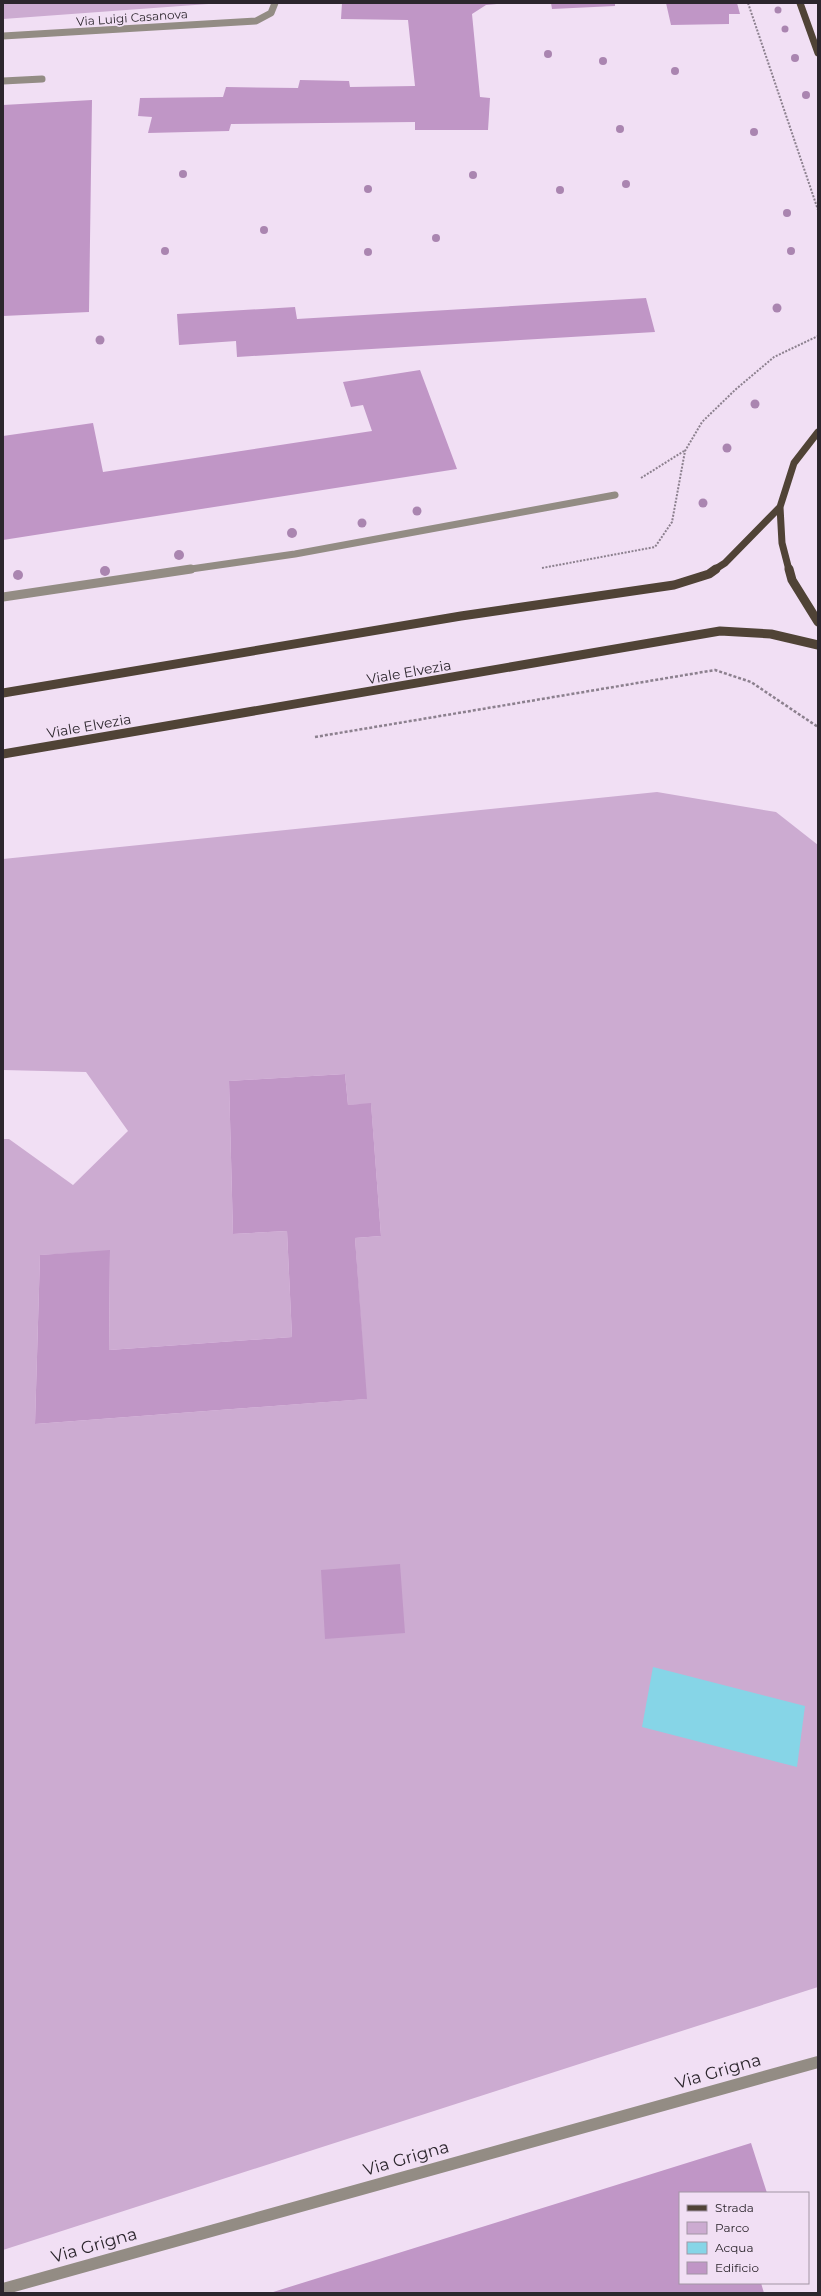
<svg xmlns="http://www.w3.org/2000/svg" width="821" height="2296" viewBox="0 0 821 2296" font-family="Montserrat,sans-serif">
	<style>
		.green { fill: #ccabd1; fill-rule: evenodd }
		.water { fill: #86d5e7 }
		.building { fill: #c096c6 }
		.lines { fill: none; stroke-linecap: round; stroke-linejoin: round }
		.path-far1 { stroke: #8c808e; stroke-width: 2; stroke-dasharray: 2 1.5; stroke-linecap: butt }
		.path { stroke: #8c808e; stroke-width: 2.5; stroke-dasharray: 3 2; stroke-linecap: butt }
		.minor-far2 { stroke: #938c84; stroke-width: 7 }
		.minor-far1 { stroke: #938c84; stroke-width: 9 }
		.minor { stroke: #938c84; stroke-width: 12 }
		.major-far1 { stroke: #504336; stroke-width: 7 }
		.major { stroke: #504336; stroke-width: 9 }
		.tree { fill: #aa85b0 }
		.labels { text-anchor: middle; stroke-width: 3.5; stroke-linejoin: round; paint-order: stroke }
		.far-street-label { font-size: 12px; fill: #2c262d; stroke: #f1dff4 }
		.street-label { font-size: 14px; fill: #2c262d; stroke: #f1dff4 }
		.near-street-label { font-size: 17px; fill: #2c262d; stroke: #f1dff4 }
	</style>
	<rect width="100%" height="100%" fill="#f1dff4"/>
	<path class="green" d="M3,3h219l-219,16z
		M657,792l119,20 42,33v1142l-815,263v-1111h6l64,46 55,-54 -42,-59 -83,-2v-211zM345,1074l3,31 23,-1 10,132 -26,2 11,161 -331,25 5,-169 70,-4 -1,99 183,-13 -5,-106 -54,3 -4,-153z"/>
	<path class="water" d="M653,1667l152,39 -8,61 -155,-40z"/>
	<path class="building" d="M342,3h166l-22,2 -14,9 8,83 10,1 -2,32h-73v-8l-184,2 -2,7 -81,2 4,-16 -14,-1 2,-18 83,-1 3,-10 72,1 2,-8 49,1 1,6 65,-1 -7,-66 -67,-1z
		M551,3h64v3l-63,3z
		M666,3h71l3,11h-11v10l-58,1z
		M92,100l-3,212 -86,4v-211z
		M646,298l9,34 -418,25 -1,-16 -57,4 -2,-31 118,-7 2,12z
		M420,370l37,99 -454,71v-104l90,-13 10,49 269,-41 -9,-26 -12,2 -8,-25z
		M345,1074l3,31 23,-2 10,133 -26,2 12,161 -332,25 5,-169 70,-5 -1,100 183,-13 -5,-106 -54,3 -4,-153z
		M400,1564l5,69 -80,6 -4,-69z
		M751,2143l16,50h-87v90h81l3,10h-494z"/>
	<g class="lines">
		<path class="path-far1" d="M748,3l70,207
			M641,478l43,-27
			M542,568l113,-21 17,-25 13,-71 17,-29 33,-32 39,-33 44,-21"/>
		<path class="path" d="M315,737l400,-67 36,12 67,45"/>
		<path class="minor-far2" d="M3,36l253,-15 15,-8 4,-10
			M3,81l39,-2
			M184,570l111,-16 320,-59"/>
		<path class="minor-far1" d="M3,597l188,-28"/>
		<path class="minor" d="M3,2289l815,-227"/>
		<path class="major-far1" d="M800,3l18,50
			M714,570l11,-7 55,-56
			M789,570l-7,-27 -2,-36 14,-44 24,-31"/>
		<path class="major" d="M789,569l3,11 26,42
			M3,693l458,-77 213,-31 35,-11 7,-5
			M3,754l717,-123 51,3 47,11"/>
	</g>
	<g class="tree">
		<circle cx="778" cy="10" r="3.5"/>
		<circle cx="785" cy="29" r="3.5"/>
		<circle cx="548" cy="54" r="4"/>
		<circle cx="795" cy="58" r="4"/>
		<circle cx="603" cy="61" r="4"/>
		<circle cx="675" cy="71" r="4"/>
		<circle cx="806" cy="95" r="4"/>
		<circle cx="620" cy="129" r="4"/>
		<circle cx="754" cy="132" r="4"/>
		<circle cx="183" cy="174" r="4"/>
		<circle cx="473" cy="175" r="4"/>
		<circle cx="626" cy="184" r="4"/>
		<circle cx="368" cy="189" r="4"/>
		<circle cx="560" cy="190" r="4"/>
		<circle cx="787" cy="213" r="4"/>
		<circle cx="264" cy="230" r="4"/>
		<circle cx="436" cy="238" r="4"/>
		<circle cx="165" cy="251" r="4"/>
		<circle cx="791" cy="251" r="4"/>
		<circle cx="368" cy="252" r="4"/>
		<circle cx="777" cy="308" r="4.5"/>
		<circle cx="100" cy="340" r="4.5"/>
		<circle cx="755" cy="404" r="4.5"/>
		<circle cx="727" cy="448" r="4.5"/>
		<circle cx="703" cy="503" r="4.5"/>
		<circle cx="417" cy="511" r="4.5"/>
		<circle cx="362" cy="523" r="4.5"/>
		<circle cx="292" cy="533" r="5"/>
		<circle cx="179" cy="555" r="5"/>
		<circle cx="105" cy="571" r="5"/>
		<circle cx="18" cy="575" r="5"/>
	</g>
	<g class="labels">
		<g class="far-street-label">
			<text transform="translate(132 18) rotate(-4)" y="4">Via Luigi Casanova</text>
		</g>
		<g class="street-label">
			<text transform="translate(409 672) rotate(-10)" y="5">Viale Elvezia</text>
			<text transform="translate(89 726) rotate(-10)" y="5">Viale Elvezia</text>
		</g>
		<g class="near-street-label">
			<text transform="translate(718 2071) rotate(-16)" y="6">Via Grigna</text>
			<text transform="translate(406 2158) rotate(-16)" y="6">Via Grigna</text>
			<text transform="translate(94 2245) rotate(-16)" y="6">Via Grigna</text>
		</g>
	</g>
	<rect width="821" height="2296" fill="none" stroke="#2c262d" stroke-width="8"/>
	<rect x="679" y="2192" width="130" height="92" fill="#f1dff4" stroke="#a295a4"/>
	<rect x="687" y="2205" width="20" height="6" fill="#504336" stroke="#a295a4"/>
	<text x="715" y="2212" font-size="12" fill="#2c262d">Strada</text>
	<rect x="687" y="2222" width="20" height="12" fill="#ccabd1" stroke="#a295a4"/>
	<text x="715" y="2232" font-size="12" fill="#2c262d">Parco</text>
	<rect x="687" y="2242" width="20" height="12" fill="#86d5e7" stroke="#a295a4"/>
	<text x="715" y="2252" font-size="12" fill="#2c262d">Acqua</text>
	<rect x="687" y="2262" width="20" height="12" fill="#c096c6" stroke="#a295a4"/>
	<text x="715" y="2272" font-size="12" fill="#2c262d">Edificio</text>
</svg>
